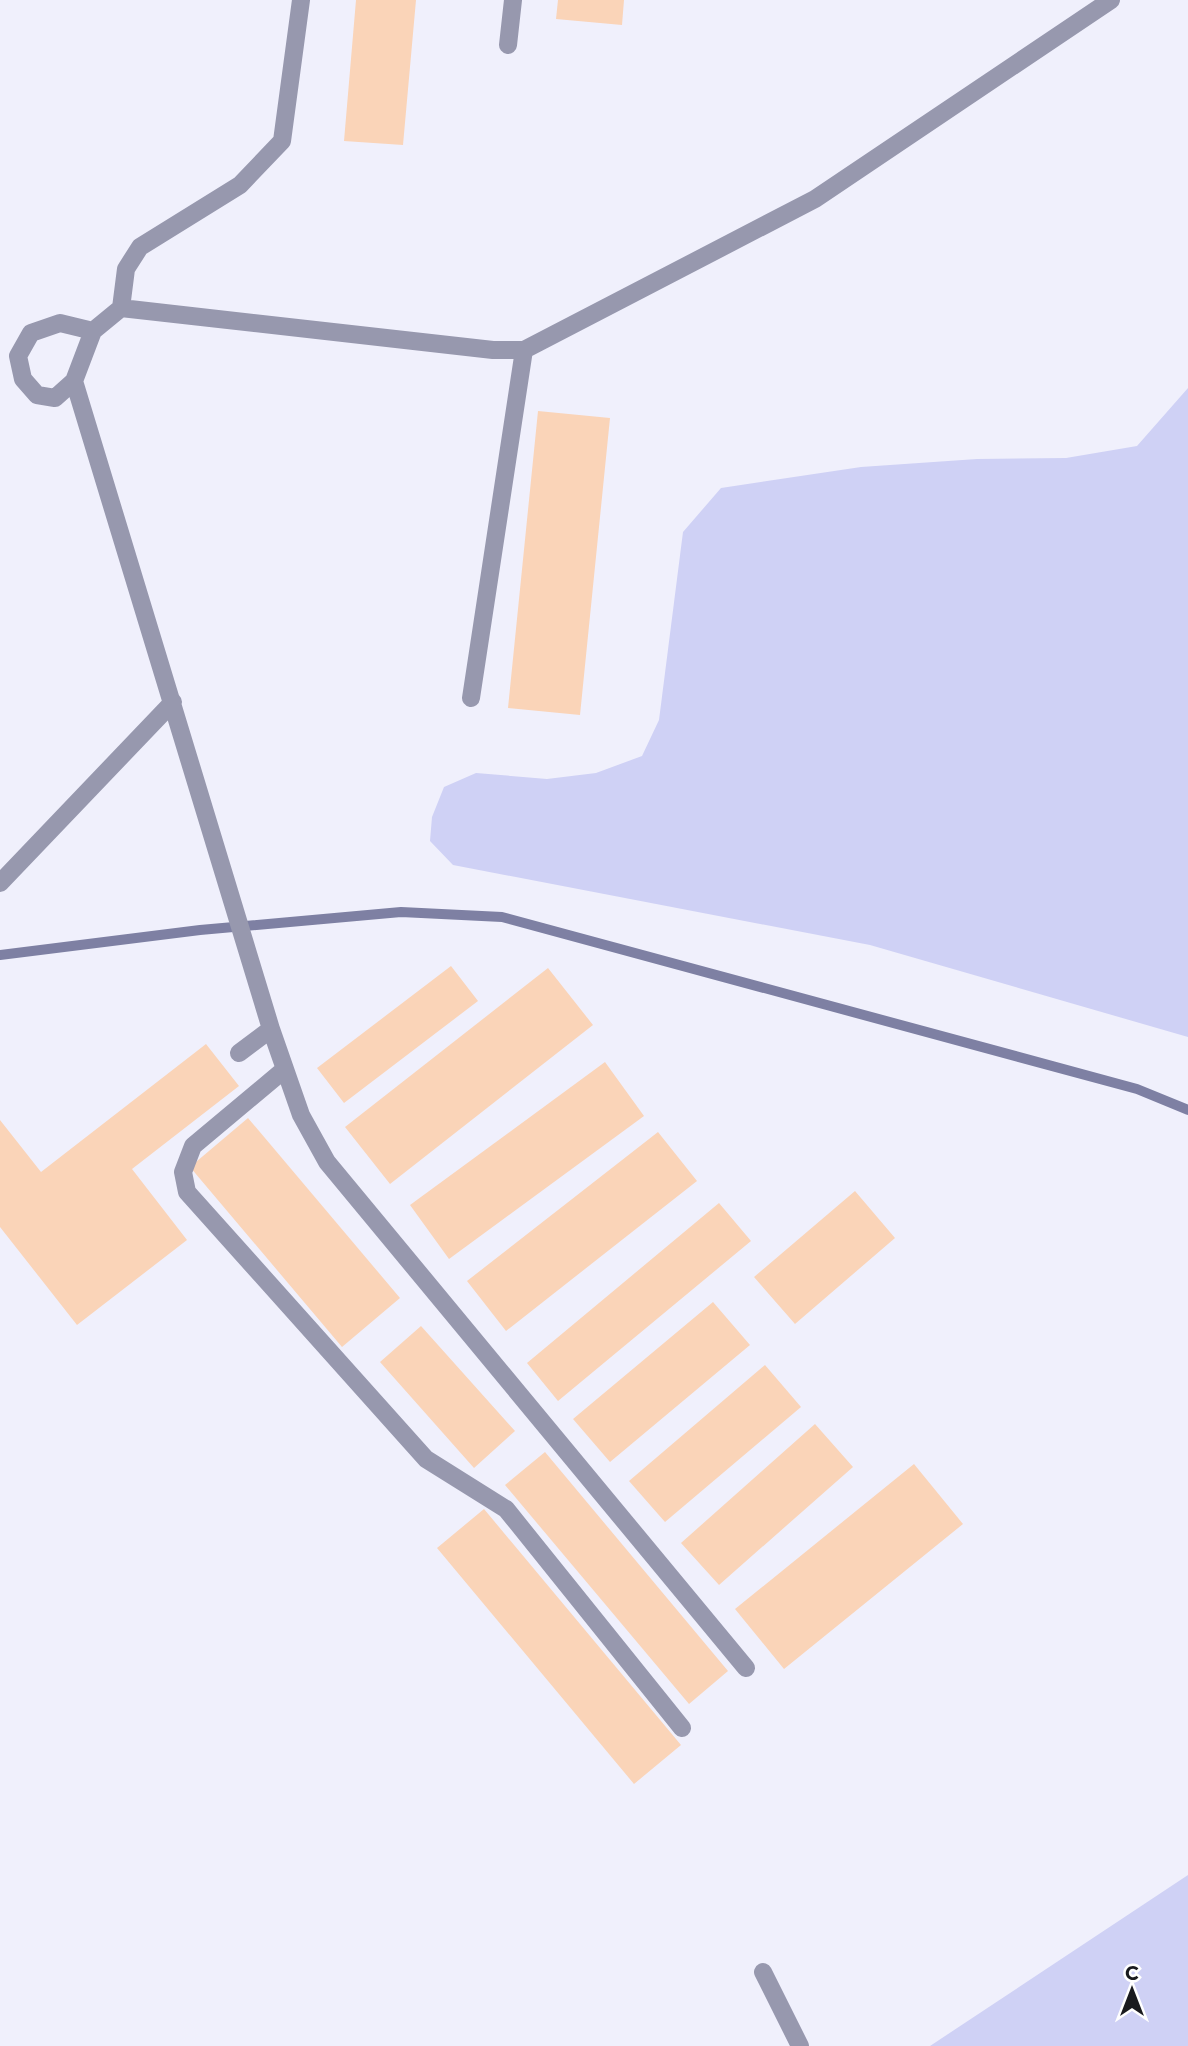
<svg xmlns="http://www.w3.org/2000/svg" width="1188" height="2046" viewBox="0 0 1188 2046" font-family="Montserrat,sans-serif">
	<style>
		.green { fill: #cfd1f5 }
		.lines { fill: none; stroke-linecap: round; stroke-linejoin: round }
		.stream { stroke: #7e80a3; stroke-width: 10 }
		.building { fill: #fad4b8 }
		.minor { stroke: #9798ae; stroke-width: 18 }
	</style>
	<rect width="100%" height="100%" fill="#f0f0fc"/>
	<path class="green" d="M1188,388v649l-318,-92 -417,-80 -23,-24 2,-24 12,-30 32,-14 71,6 49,-6 46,-17 17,-36 24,-188 38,-44 140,-21 116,-8 89,-1 71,-12z
		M1188,1875v171h-258z"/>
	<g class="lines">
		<path class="stream" d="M0,955l200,-25 201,-18 101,5 635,172 51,21"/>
	</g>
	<path class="building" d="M356,0h60l-13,145 -59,-4z
		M558,0h66l-2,25 -66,-6z
		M538,411l72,7 -30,297 -72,-7z
		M451,966l27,35 -134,102 -27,-35z
		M548,968l45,57 -203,159 -45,-57z
		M206,1044l33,42 -107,83 55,71 -110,85 -77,-98v-107l41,52z
		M605,1062l39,54 -195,143 -39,-54z
		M248,1118l152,180 -58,49 -152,-180z
		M658,1132l39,49 -191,150 -39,-50z
		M855,1191l40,47 -100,86 -41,-47z
		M719,1203l32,38 -193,160 -31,-38z
		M713,1302l37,43 -140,117 -37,-43z
		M421,1326l94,105 -41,37 -94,-106z
		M765,1365l36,42 -136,115 -36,-41z
		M815,1424l38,43 -134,118 -38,-42z
		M545,1452l183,219 -39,33 -184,-219z
		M914,1464l49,60 -179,145 -49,-60z
		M484,1509l197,236 -47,39 -197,-236z"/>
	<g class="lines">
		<path class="minor" d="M508,45l5,-45
			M121,308l5,-39 14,-22 100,-62 42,-44 19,-141
			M74,381l-19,17 -18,-3 -14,-16 -5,-23 13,-23 29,-10 33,8
			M471,698l53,-348
			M0,883l173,-181
			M239,1053l32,-24
			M285,1069l-92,77 -10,26 4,20 239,267 80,50 176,219
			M746,1668l-419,-506 -26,-47 -30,-86 -197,-648 19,-50 28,-23 372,42h31l291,-151 296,-199
			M763,1972l37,74"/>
	</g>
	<g transform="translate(1132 1990)" stroke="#ffffff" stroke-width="5" paint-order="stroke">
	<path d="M0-5L12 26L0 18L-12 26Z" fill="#191a1e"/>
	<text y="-10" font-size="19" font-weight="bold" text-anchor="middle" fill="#191a1e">С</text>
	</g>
</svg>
